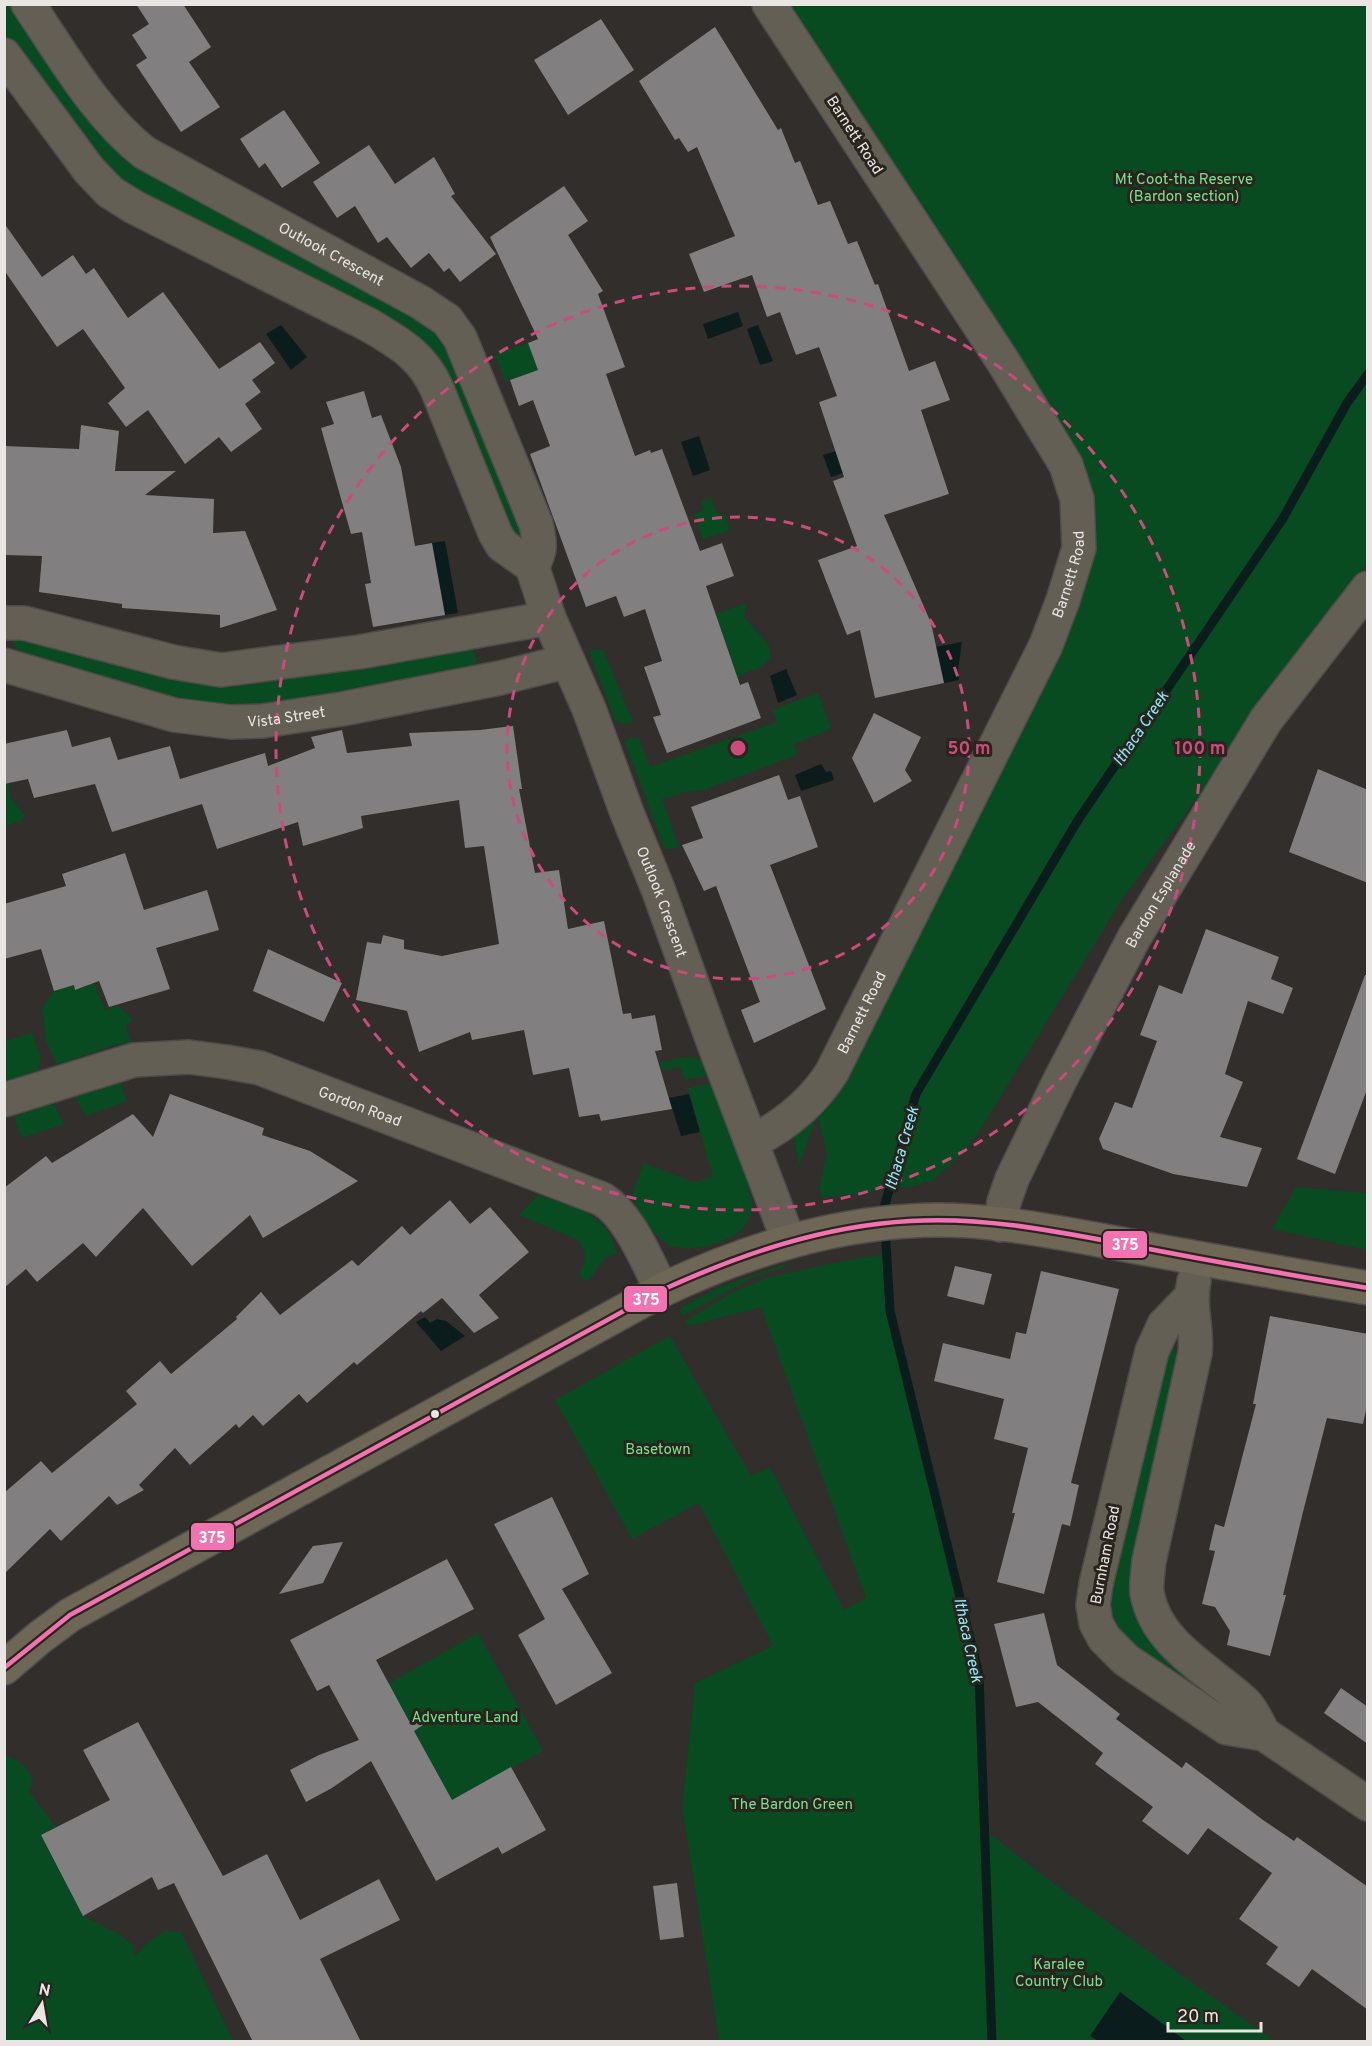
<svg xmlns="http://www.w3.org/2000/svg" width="1372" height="2046" viewBox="0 0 1372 2046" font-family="Overpass,sans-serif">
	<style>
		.green { fill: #084b20 }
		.water { fill: #0b1c1d }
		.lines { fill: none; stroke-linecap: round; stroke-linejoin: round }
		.stream { stroke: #0b1c1d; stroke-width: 9 }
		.building { fill: #817f7f }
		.minor-casing { stroke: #4e4b4a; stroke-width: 36 }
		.major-casing { stroke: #4e4b4a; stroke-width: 36 }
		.minor { stroke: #645f54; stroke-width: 33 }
		.major { stroke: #6e6756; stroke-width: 33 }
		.bus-1-casing { stroke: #2a241f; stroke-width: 9 }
		.bus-1 { stroke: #f272b2; stroke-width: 4.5 }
		.ring { fill: none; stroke: #cc4b7d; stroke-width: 3; stroke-dasharray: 10 8 }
		.bus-dot { fill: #e9e5e2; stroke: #2a241f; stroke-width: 2 }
		.labels { text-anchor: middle; stroke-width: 6; stroke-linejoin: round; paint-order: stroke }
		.street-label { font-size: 15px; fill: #e9e5e2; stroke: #2a241f }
		.park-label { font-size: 15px; fill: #78e38e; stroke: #2a241f }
		.water-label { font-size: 16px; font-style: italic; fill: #8bebfa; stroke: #2a241f }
		.centre { fill: #cc4b7d; stroke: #2a241f; stroke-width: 3 }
		.ring-label { font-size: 18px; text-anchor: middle; font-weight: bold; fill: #cc4b7d; stroke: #2a241f; stroke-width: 6; stroke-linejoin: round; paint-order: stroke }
		.line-badge { stroke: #2a241f; stroke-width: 2 }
		.badge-label { font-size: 16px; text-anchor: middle; font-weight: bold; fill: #fff }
	</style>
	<rect width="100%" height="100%" fill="#312e2c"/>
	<path class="green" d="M4,5h9l60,82 368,242 88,202 -11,15c-13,-30 -28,-59 -40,-89 -24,-58 -24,-103 -84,-138l-254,-121 -56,-52 -79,-112z
		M780,5h588l-1,559 -17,19 -67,93 -54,79 -106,143 -143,232 -17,23 -30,27 -18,6 -93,12 -3,-12 8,-32 -9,-36 -3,3 -18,50c0,-5 1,-11 0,-16 -2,-15 -8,-14 4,-27l285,-607z
		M528,343l10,27 -33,11 -10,-27z
		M711,498l5,14 9,4 5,14 -27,9 -9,-25 10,-4 -3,-8z
		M747,603l-3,14 25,28 2,13 -9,9 -20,7 -4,5 -22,-65z
		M11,636l151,34 309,-22c5,6 7,14 5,21l-186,35 -95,3 -161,-48c-11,-6 -21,-9 -23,-23z
		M593,650h10l30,72 -8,2 -10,-3 -26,-69z
		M818,693l13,36 -37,15 3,11 -96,36 -15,1 -24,7 17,48 -14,3 -41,-109 7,-3h8l11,29 127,-45 -5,-12z
		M9,783l1,14 15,19 -4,5 -16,5v-42z
		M94,983l11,27 13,-4 11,9 4,6 -6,3 -1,4 5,14 -16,3 -58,20 -11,-24 -4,-33 12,-17 20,-6 1,5z
		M32,1033l9,26 -3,11 -33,12v-41z
		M687,1057l14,3 6,16 -22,4 -5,-13 -18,3 -2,-8z
		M120,1081l7,20 -41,15 -11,-19z
		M710,1083c9,23 46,109 42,127 -2,7 -6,16 -11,20 -16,14 -55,25 -74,14 -17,-11 -27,-31 -35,-49l12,-32 49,19 20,-5 -25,-89z
		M53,1103l11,21 -42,14 -8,-21z
		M1296,1187l71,6v57l-95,-21z
		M538,1195c37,14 69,15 79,59 -20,3 -16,17 -32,28l-6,-9c8,-12 8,-22 -1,-33l-59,-25z
		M887,1255l3,57 89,363 6,155 68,53 221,158h-555l-37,-234 13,-124 78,-37 -74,-143 -67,36 -77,-139 115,-64 81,140 19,-9 74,143 22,-12 -105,-291 -68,18 -6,-1 -2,-3 47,-28 34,-15 86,-19z
		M785,1264l2,2 -33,11 -72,39 -2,-5 2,-4 38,-20z
		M1169,1346l5,3 3,9 -18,291 32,33 54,40 -123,-76 -21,-53z
		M478,1633l65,118 -91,49 -64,-116z
		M4,1755c16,5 23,11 29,26l-4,11 27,35 -15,8 42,81 34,17 16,12 2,11 14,-15 16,-10 16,1 52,109h-228z"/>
	<path class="water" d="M738,312l5,14 -35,13 -5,-15z
		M281,325l26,32 -16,13 -25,-36z
		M758,325l15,36 -13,4 -13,-36z
		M699,436l11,34 -17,6 -12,-34z
		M862,443l7,21 -38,13 -8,-22z
		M445,541l13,72 -13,2 -13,-72z
		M962,642l-4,28 1,10 -15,3 -8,-36z
		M786,669l11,26 -19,8 -8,-27z
		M821,764l5,8 5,-1 3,9 -33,11 -6,-16z
		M689,1094l11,38 -19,4 -12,-38z
		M425,1317l5,6 7,-4 9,2 19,15 -24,15 -25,-29z
		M1120,1992l66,49h-88l-8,-5z"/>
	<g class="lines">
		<path class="stream" d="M992,2042l-13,-367 -89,-364 -6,-103 32,-114 162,-274 204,-300 65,-117 21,-29"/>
	</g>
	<path class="building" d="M136,4h47l28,43 -22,15 31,45 -39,25 -45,-67 11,-7 -15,-23 17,-11z
		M601,19l33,51 -66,45 -34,-55z
		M715,27l63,103 3,-2 14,35 5,-2 18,44 12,-4 18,43 9,-3 18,44 3,-1 31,87 26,-10 15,39 -29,10 28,84 -65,21 47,108 13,60 -69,15 -15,-68 -13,5 -29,-75 39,-14 -24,-65 11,-4 -25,-75 18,-6 -18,-49 -23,8 -16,-43 -13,5 -15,-42 -48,17 -15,-38 46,-18 -38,-89 -9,5 -9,-14 -4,2 -36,-59z
		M284,110l36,53 -38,25 -17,-25 -6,5 -19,-29z
		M369,145l26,39 39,-27 21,37 -4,2 45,58 -36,28 -11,-14 -5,4 -15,-19 -18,15 -24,-31 -9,6 -23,-37 -18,12 -24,-36z
		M564,186l24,35 -20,14 35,56 -5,3 27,73 -19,7 29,82 15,-6 1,3 11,-4 38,102 22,-8 12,33 -28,10 34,99 8,-3 13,36 -94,35 -14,-36 8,-2 -17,-48 18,-6 -17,-52 -21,8 -8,-21 -30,11 -56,-153 20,-8 -17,-46 -14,6 -9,-26 28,-10 -10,-27 10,-4 -48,-102z
		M4,223l38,54 31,-22 13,19 8,-6 34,50 35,-26 56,77 41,-27 15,21 -23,17 9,12 -16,12 17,25 -31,23 -12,-15 -34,27 -37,-54 -22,17 -18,-24 17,-15 -42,-59 -26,18 -53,-77z
		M364,391l8,27 9,-3 20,52 14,79 17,-3 13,72 -72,12 -8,-43 6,-1 -9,-51 -11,2 -30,-106 13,-4 -8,-22z
		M81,425l38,6 -4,40h61l-31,24 69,4 -1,34 32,-2 32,79 -57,18v-13l-98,-7v-4l-83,-12 3,-36 -38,-1v-109l75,3z
		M874,713l47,24 -16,33 7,11 -38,22 -22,-45z
		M513,726l9,63h-3l16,84 24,-3 9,59 36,-8 19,93 8,-1 1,6 23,-4 7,35 -7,1 17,58 -71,12 -2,-7 -20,3 -10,-49 -36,7 -9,-45 -52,10 -2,-8 -51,20 -12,-41 -51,-11 11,-58 14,2 2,-9 21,5v9l38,7 57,-12 -15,-98 -19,2 -6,-48 -98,16 2,12 -60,18 -5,-24 -81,27 -15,-45 -90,28 -17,-48 -61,14 -6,-19 -24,5v-40l63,-14 5,17 38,-10 8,23 52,-14 10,33 85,-26 3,13 47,-18 -4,-11 31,-7 5,23 65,-7 -3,-13 71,-3z
		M1318,769l50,21v93l-79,-31z
		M779,775l9,25 12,-4 18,51 -48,18 56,144 -72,34 -13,-33 19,-8 -44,-116 -12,5 -22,-46 21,-7 -12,-31z
		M125,853l19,57 63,-20 12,40 -63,18 14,41 -61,18 -10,-26 -24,9 -1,-5 -20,6 -13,-42 -37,10v-55l62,-18 -4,-12z
		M1206,929l73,28 -8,22 22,9 -10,26 -35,-13 -23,73 18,8 -23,55 42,11 -15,39 -74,-13 -70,-25 -4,-10 16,-37 17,6 25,-67 -17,-6 19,-50 23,9z
		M268,949l74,34 -18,39 -71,-31z
		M1365,975h3v112l-33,87 -38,-15z
		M170,1094l94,34 -2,7 48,16 48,30 -95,57 -13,-23 -58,51 -49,-58 -47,49 -13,-14 -46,39 -11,-13 -22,19v-100l42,-32 6,7 81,-49 20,23z
		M450,1200l20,24 20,-17 39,45 -50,43 20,23 -25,15 -32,-35 -19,15 -2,-2 -64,54 -3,-3 -47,41 -8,-9 -36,32 -10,-11 -14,13 -3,-4 -46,41 -15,-17 -36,37 5,5 -27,15 -8,-9 -48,45 -11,-12 -46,45v-81l37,-32 11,12 85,-69 -11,-13 34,-30 11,13 66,-55 -1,-2 25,-25 19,23 72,-55 6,6 44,-40 8,9z
		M955,1266l37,8 -8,31 -37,-9z
		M1041,1271l78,18 -48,194 8,2 -9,41 -8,-2 -18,70 -47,-12 18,-69h-3l16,-65 -34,-9 10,-40 -70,-18 9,-38 67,16 6,-27 10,2z
		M1270,1316l98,18v67l-5,23 -36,-6 -24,94 -20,83h3l-16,61 -43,-11 3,-14 -15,-24 -13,-3 13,-53 -6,-1 6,-26 9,3 32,-123h-3z
		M552,1497l37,77 -27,15 50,84 -56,32 -38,-70 27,-16 -51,-95z
		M343,1542l-20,41 -44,11 34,-48z
		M447,1559l27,50 -98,51 33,61 9,-4 5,8 -9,6 38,69 59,-33 35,63 -44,24 -4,-7 -62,34 -65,-120 -39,27 -26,14 -16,-32 29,-15 40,-15 -30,-55 -12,6 -27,-51z
		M1044,1613l13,52 63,49 -4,5 66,49 4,-6 77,58 31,21 3,-4 71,50v123l-56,-41 -13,18 -33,-23 12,-17 -39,-28 33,-46 -64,-45 -20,27 -46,-34 11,-14 -58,-43 8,-11 -65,-51 -22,5 -22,-83z
		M1341,1688l27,19v37l-44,-31z
		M138,1722l85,154 44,-22 33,66 79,-41 21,41 -80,39 41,83h-108l-79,-159 -16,7 -6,-13 -69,39 -42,-81 69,-35 -27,-50z
		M677,1883l7,54 -24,3 -7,-54z"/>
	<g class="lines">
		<g class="minor-casing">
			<g id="minor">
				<path id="s1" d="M28,4c34,50 69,112 117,149l275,149 27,18 13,18 76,186c4,17 6,27 -4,42"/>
				<path id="s2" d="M4,55l85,115 21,22 24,15 235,118c30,18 53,30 68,64l58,144 7,12 30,21 17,52 40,91 38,104 31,76 56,155 75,198"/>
				<path d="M4,623h20l149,39 48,8 138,-18 190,-34"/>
				<path id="s3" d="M4,665l170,50 57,7 32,-1 79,-12 158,-31 68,-17"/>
				<path id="s4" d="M4,1100l130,-40 55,-3 38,5 33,6 342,131c28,17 45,63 60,91"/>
				<path id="s5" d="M752,1142c33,-17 60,-38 80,-70l214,-427 17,-45 16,-52 -2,-49 -11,-34 -62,-102 -235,-359"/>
				<path id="s6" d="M1000,1225l4,-23 8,-23 47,-97 75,-144 132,-218 102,-132"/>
				<path d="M1194,1281c-6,25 4,48 1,72l-46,208c-1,10 -3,22 -2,32 9,52 63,77 98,110 8,8 13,21 19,31"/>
				<path d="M1191,1297l-27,28 -12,26 -56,233 -3,21 3,18 8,15 22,22 101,68 37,6 104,70"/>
			</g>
		</g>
		<g class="major-casing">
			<path id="major" d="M4,1668l35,-30 31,-23 592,-325c78,-37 161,-64 248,-69 72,-5 145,11 216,24 80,15 161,29 242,43"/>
		</g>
		<use href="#minor" class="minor"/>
		<use href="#major" class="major"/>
		<g class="bus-1-casing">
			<path id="bus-1" d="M4,1668l66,-53 592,-325c79,-36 161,-64 248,-69 77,-5 154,12 229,26 76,15 152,28 229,41"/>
		</g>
		<use href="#bus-1" class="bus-1"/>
	</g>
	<g class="ring">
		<circle cx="738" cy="748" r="231"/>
		<circle cx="738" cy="748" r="462"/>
	</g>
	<circle class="bus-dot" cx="435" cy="1414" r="5"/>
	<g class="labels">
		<g class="street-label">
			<text transform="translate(855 135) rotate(57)" y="5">Barnett Road</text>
			<text dy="5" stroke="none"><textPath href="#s1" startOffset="402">Outlook Crescent</textPath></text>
			<text dy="5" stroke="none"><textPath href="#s5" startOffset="660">Barnett Road</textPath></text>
			<text dy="5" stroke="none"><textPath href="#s3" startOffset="290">Vista Street</textPath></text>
			<text dy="5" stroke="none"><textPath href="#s6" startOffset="369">Bardon Esplanade</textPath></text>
			<text dy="5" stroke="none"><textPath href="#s2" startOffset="1126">Outlook Crescent</textPath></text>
			<text dy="5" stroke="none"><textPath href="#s5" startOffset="174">Barnett Road</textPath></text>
			<text dy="5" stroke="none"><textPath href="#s4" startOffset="370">Gordon Road</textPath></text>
			<text transform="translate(1105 1555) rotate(-79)" y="5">Burnham Road</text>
		</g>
		<g class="park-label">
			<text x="1184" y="184">Mt Coot-tha Reserve<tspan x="1184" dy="17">(Bardon section)</tspan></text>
			<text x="658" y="1454">Basetown</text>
			<text x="465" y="1722">Adventure Land</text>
			<text x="792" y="1809">The Bardon Green</text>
			<text x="1059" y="1969">Karalee<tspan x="1059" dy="17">Country Club</tspan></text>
		</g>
		<g class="water-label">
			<text transform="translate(1140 728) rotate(-56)" y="6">Ithaca Creek</text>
			<text transform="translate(901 1148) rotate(-74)" y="6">Ithaca Creek</text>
			<text transform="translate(969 1640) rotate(78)" y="6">Ithaca Creek</text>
		</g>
	</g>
	<circle cx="738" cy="748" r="9" class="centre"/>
	<g class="ring-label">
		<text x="969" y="754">50 m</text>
		<text x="1200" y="754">100 m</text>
	</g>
	<g class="line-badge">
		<rect x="1102" y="1230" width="46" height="29" rx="6" fill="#f272b2"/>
		<rect x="623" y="1285" width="45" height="28" rx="6" fill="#f272b2"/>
		<rect x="190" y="1522" width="45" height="29" rx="6" fill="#f272b2"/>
	</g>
	<g class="badge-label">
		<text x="1125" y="1250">375</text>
		<text x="646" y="1305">375</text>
		<text x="212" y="1543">375</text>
	</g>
	<rect width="1372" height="2046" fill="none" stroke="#e9e5e2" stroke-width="12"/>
	<g transform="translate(42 2004) rotate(11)" stroke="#2a241f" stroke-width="4.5" paint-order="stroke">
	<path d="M0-4.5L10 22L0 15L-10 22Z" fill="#e9e5e2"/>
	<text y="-9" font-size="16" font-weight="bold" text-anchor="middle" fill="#e9e5e2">N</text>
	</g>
	<path d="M1168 2022v9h93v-9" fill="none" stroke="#e9e5e2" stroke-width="3"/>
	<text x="1177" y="2022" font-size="18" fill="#e9e5e2" stroke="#2a241f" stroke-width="4.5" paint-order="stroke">20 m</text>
</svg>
